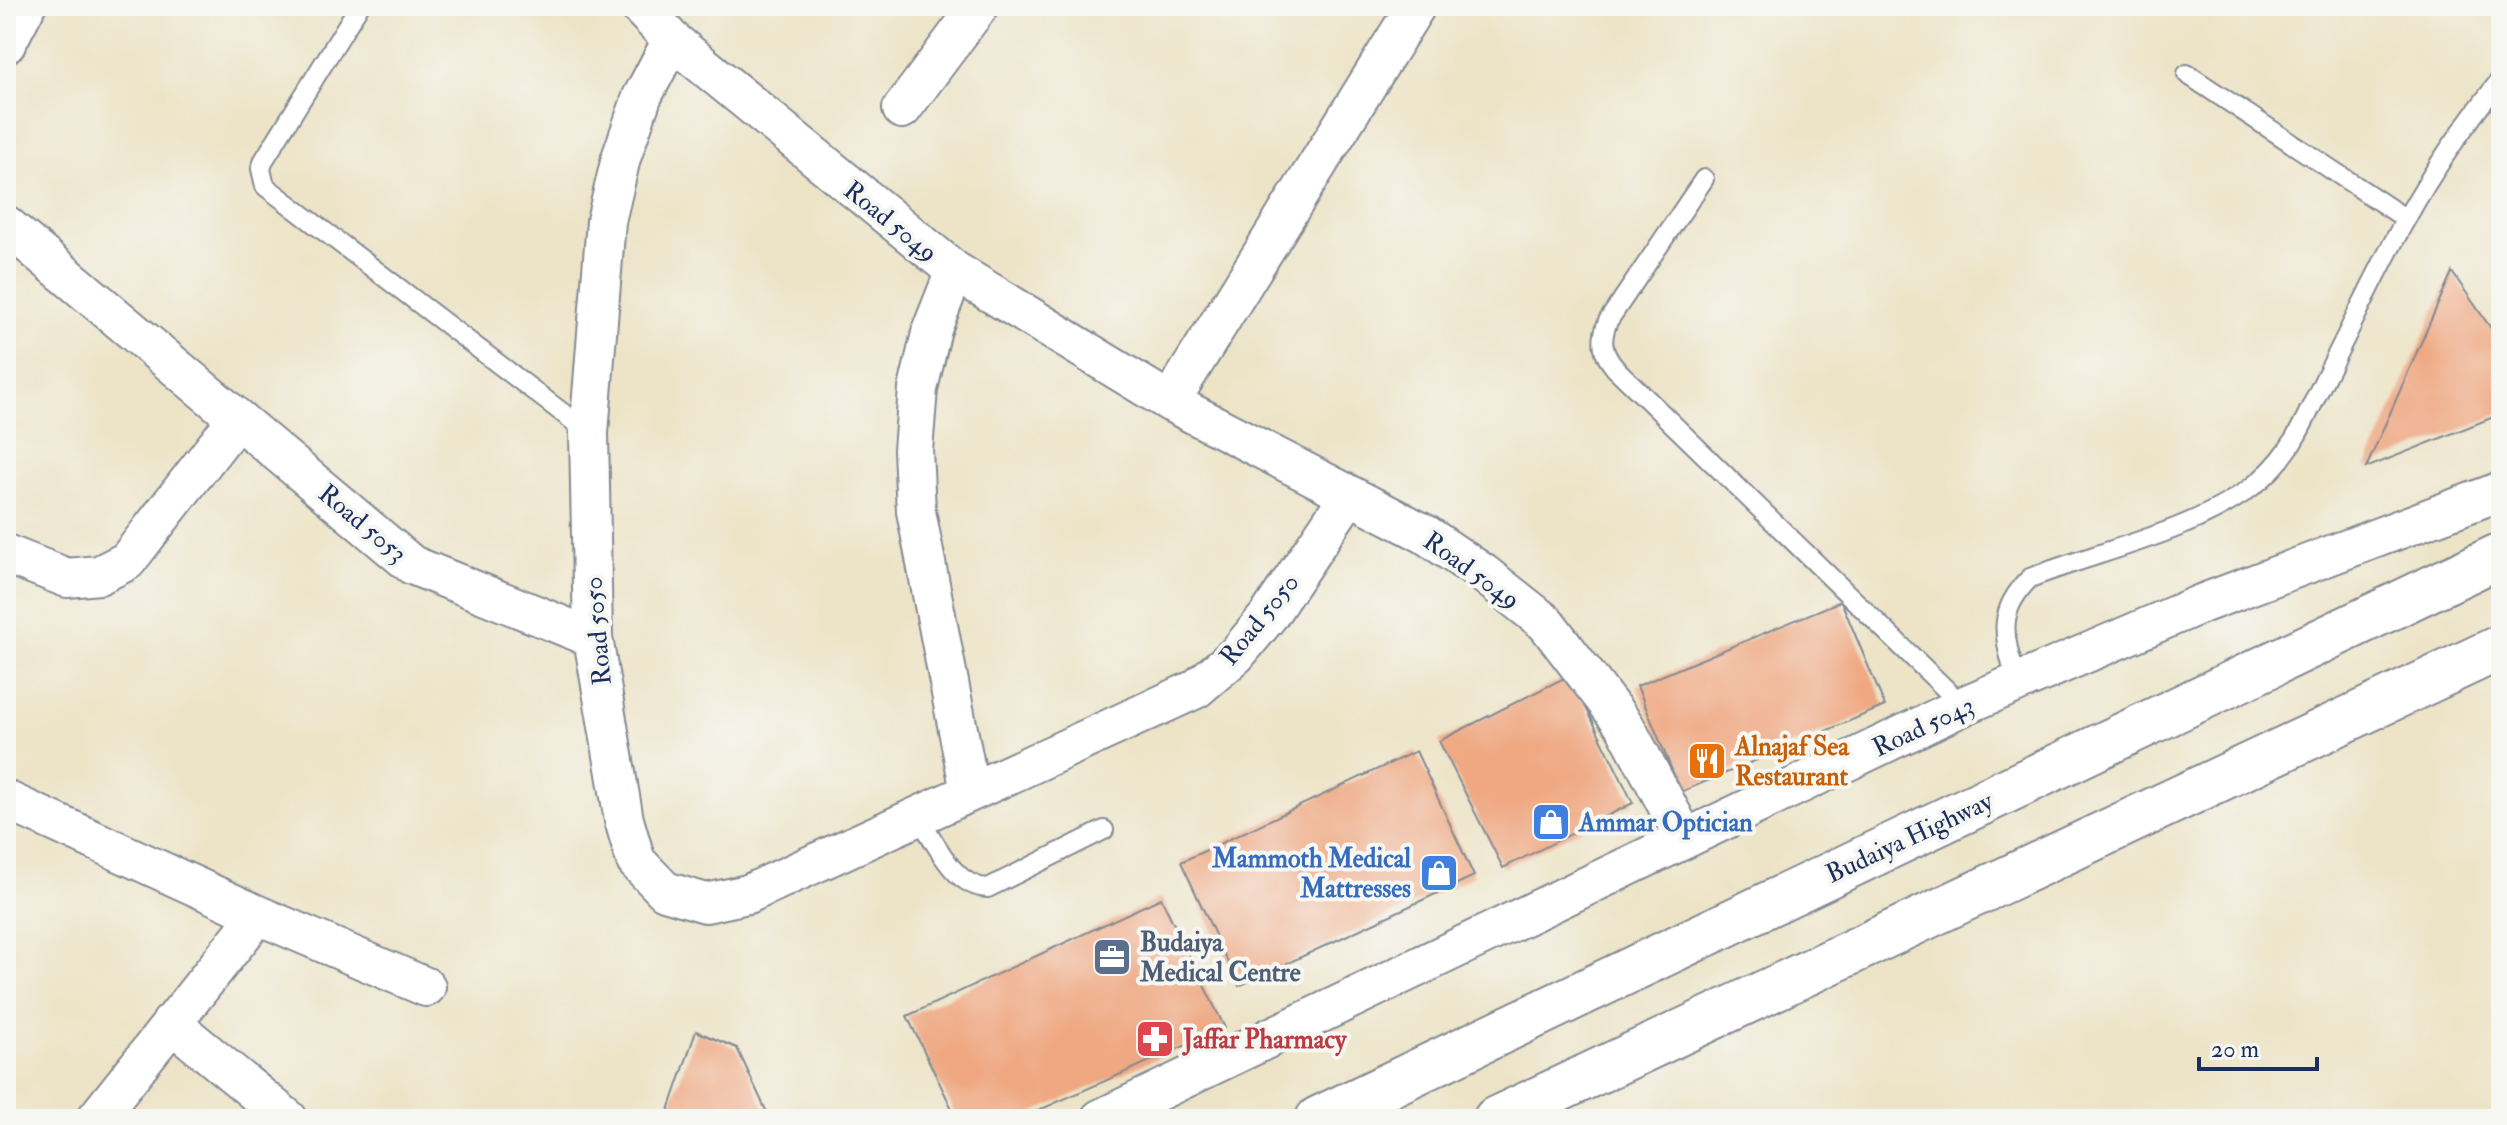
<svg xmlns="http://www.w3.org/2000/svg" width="2507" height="1125" viewBox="0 0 2507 1125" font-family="'IM FELL Double Pica',serif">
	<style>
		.building { fill: #efa882 }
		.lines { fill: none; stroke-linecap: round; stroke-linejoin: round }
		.service-casing { stroke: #848a93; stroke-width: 22 }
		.minor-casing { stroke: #848a93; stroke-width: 42 }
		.primary-casing { stroke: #848a93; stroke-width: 48 }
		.service { stroke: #fff; stroke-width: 18 }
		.minor { stroke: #fff; stroke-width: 38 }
		.primary { stroke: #fff; stroke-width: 44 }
		.labels { text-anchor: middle; stroke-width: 8; stroke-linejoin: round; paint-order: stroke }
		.street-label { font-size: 26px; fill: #1b2f5e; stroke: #f6f6f2 }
		.food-label { font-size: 26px; font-weight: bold; fill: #c56008; stroke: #f6f6f2; text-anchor: start }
		.shop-label { font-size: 26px; font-weight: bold; fill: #366cbe; stroke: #f6f6f2; text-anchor: start }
		.service-label { font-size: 26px; font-weight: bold; fill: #4e5e75; stroke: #f6f6f2; text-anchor: start }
		.health-label { font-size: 26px; font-weight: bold; fill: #be3a42; stroke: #f6f6f2; text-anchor: start }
	</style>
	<rect width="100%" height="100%" fill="#f6f6f2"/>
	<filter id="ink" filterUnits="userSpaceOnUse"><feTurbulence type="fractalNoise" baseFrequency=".0125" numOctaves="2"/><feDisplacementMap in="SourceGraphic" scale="16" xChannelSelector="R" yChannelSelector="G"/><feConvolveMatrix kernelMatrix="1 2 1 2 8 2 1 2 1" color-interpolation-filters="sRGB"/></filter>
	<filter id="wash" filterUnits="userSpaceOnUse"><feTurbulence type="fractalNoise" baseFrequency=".006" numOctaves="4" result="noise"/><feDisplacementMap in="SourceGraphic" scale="32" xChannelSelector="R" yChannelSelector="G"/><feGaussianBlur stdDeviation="1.8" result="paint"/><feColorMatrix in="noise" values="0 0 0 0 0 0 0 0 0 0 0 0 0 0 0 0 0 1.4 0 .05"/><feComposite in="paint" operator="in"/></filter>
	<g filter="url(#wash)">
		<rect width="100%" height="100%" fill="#ede4c8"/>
		<g id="blocks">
			<path class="building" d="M2452,272l49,71v71l-135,54z
				M1841,601l44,105 -204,86 -44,-106z
				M1570,675l63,128 -130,65 -64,-127z
				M1416,751l58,125 -235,110 -58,-124z
				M1161,898l64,130 -206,91h-62l-50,-103z
				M696,1031l41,17 33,71h-104z"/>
		</g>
	</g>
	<g filter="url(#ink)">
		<use href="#blocks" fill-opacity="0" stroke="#848a93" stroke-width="2"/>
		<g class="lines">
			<g class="service-casing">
				<path id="service" d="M359,6l-95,154 -3,9 4,17 324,247
					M2187,74l219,145
					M1704,179l-96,142c-8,19 -6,32 7,47l348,338
					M2017,683c-12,-45 -23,-69 13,-105 69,-27 159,-45 219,-89 44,-32 54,-67 77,-113 27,-52 51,-106 80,-157 27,-49 60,-96 95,-140
					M918,816c18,26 35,71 70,72l116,-58"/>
			</g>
			<g class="minor-casing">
				<path id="minor" d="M639,6l33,34 283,231 215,131 255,132 59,40 62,49 79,103 59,111
					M672,40l-30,57 -21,61 -15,63 -17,212 4,205 31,182 12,41 29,30 41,12 42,-9 448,-205 40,-34 33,-40 79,-118
					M6,44l20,-38
					M902,109l77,-103
					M6,225l406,340 181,73
					M955,271l-23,58 -14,60 -5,61 3,61 54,281
					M1170,402l246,-396
					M6,554l61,24 32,-3 28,-14 110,-142
					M6,800l252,115 168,72
					M171,1023l117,96
					M96,1119l162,-204
					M1100,1119l863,-413 238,-102 300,-113"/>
			</g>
			<g class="primary-casing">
				<path id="primary" d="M1318,1119l1183,-564
					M1496,1119l1005,-472"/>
			</g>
			<use href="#service" class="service"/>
			<use href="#minor" class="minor"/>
			<use href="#primary" class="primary"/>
		</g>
	</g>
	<defs>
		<g id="restaurant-square" transform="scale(2)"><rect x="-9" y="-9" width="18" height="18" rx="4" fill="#e8710a" stroke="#f6f6f2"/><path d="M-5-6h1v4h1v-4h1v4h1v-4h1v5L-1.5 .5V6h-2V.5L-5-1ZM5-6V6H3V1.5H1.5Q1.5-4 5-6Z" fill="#fff"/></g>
		<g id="shop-square" transform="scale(2)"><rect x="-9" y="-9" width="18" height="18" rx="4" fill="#3f7fe0" stroke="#f6f6f2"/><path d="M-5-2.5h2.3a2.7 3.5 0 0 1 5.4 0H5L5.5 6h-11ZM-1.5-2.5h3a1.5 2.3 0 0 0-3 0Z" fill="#fff"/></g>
		<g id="office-square" transform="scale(2)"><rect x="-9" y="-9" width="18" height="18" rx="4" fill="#5c6f8a" stroke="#f6f6f2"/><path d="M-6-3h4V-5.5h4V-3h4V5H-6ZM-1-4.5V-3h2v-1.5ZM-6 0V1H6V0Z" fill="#fff"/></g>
		<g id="pharmacy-square" transform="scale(2)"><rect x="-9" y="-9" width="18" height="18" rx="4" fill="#e0444e" stroke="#f6f6f2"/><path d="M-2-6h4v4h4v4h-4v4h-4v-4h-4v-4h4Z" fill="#fff"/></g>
	</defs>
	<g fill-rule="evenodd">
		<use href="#restaurant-square" x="1707" y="761"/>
		<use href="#shop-square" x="1551" y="822"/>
		<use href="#shop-square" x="1439" y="873"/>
		<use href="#office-square" x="1112" y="957"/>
		<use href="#pharmacy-square" x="1155" y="1039"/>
	</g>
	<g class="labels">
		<g class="street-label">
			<text transform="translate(891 221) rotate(39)" y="9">Road 5049</text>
			<text transform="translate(363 523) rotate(40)" y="9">Road 5053</text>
			<text transform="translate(1472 570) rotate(36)" y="9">Road 5049</text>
			<text transform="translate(1259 619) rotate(-51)" y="9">Road 5050</text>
			<text transform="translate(597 631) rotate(-95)" y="9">Road 5050</text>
			<text transform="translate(1923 726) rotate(-25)" y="9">Road 5043</text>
			<text transform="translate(1909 837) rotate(-25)" y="9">Budaiya Highway</text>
		</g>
		<g class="food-label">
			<text x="1735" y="755">Alnajaf Sea<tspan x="1735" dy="30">Restaurant</tspan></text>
		</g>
		<g class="shop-label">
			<text x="1579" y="831">Ammar Optician</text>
			<text x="1411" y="867" text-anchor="end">Mammoth Medical<tspan x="1411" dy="30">Mattresses</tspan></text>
		</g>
		<g class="service-label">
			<text x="1140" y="951">Budaiya<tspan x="1140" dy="30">Medical Centre</tspan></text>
		</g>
		<g class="health-label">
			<text x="1183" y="1048">Jaffar Pharmacy</text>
		</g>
	</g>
	<rect width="2507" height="1125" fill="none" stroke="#f6f6f2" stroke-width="32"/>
	<path d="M2199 1057v12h118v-12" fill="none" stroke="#1b2f5e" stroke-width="4"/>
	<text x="2211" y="1057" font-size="24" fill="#1b2f5e" stroke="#f6f6f2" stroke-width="6" paint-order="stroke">20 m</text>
</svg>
